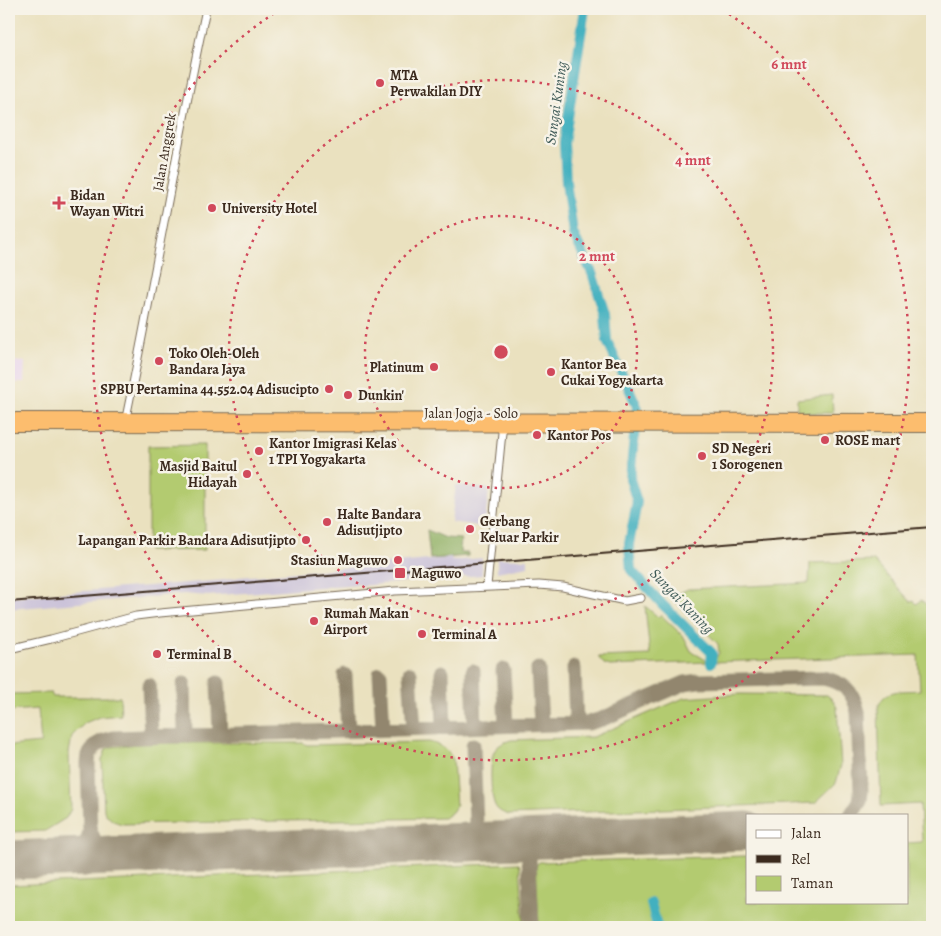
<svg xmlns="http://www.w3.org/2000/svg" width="941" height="936" viewBox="0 0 941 936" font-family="Alegreya,serif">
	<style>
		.built { fill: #e7d2ef }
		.industrial { fill: #c8bfd8 }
		.green { fill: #b3cb70; stroke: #777a47 }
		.forest { fill: #8eaf62; stroke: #646c40 }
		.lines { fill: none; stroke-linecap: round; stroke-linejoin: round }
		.river { stroke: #42b0bf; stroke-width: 10 }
		.taxiway { stroke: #92866e; stroke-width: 15 }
		.runway { stroke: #92866e; stroke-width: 39 }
		.minor-casing { stroke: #786a56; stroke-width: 9 }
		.highway-casing { stroke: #786a56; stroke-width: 12 }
		.minor { stroke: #fff; stroke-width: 7 }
		.highway { stroke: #fcbd6e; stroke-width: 10 }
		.rail { stroke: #3b2a1e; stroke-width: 2 }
		.ring { fill: none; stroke: #d1495b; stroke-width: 2.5; stroke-dasharray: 2.5 5 }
		.poi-dot { fill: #d1495b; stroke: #f7f3e8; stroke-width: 2 }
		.labels { text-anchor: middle; stroke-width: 5; stroke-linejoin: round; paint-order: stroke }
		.poi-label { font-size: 14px; font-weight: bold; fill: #3b2a1e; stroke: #f7f3e8; text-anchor: start }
		.street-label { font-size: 14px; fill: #3b2a1e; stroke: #f7f3e8 }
		.water-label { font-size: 15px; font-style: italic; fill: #3d5956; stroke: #f7f3e8 }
		.centre { fill: #d1495b; stroke: #f7f3e8; stroke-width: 2.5 }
		.ring-label { font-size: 15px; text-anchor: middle; font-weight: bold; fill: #d1495b; stroke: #f7f3e8; stroke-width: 5; stroke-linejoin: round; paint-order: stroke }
	</style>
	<rect width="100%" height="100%" fill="#f7f3e8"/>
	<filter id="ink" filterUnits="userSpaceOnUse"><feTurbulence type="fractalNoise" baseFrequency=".02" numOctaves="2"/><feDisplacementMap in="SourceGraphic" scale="10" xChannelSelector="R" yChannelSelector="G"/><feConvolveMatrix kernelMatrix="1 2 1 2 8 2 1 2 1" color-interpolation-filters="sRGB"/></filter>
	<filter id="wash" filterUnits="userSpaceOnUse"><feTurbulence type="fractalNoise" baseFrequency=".0096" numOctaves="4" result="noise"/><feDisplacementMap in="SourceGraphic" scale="20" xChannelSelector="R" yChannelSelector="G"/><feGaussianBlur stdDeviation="1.12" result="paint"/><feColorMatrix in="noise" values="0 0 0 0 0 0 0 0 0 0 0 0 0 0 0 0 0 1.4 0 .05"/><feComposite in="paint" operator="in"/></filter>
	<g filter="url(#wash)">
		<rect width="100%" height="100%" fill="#eae1bf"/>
		<path class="built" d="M9,361l16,1 -1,21h-15z"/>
		<path class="industrial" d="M456,485l33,4 -4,33 -3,3 -4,1 -27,-4z
			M451,558l1,3 30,-3v17l-122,11 -1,-2 -151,12 -24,-2 -175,15v-12l216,-17 14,-3z
			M497,558l31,1v7l-31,6z"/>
		<path class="green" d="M832,395l1,18h-36v-14z
			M205,445v105l-57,1v-105z
			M874,561l37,41 3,-1 3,3 4,-4 11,9v318h-393l-3,-61 3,-4 208,-6v46h160v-59l15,-1 -2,-38 -39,2 -3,-98c6,-21 24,-16 42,-18l-2,-35 -205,7 6,-9 -1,-9 -47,-47 17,-8 121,-6 1,-20z
			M645,606l13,11 3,-2 23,22 7,14 18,11 -99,4 -6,-2 -6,-7 52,-2z
			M51,693l2,4h67l1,18 -22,2 -14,6 -13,13 -3,17 2,56 -5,9 -21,13 -36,1v-86l32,-3 -3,-34 -29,2v-17z
			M741,694l86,1 7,6 3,7 4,57 -5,18 -21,20 -306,12c-5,-2 -10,-3 -13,-8 -6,-7 -7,-49 -1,-57 4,-6 10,-8 16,-10l82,-3 91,-39z
			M429,742c12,3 19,7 24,18l3,46 -4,6 -8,6 -321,6c-10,-2 -14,-5 -19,-13l-2,-51 4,-11 5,-2 36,-4h156l4,2z
			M518,863l2,3 4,61h-515v-42z"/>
		<path class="forest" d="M427,530l19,8 15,1 -1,14h8v3l-38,3z"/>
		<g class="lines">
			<path class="river" d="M585,9l-21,134 2,39 7,51 19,40 13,41 2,27 30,65 -7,73 7,23 -8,42 2,26 31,34 50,49 -1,10
				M651,903l6,23 2,1"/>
			<path class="taxiway" d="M574,668l2,55
				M538,669l3,55
				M503,670l3,55
				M473,671l2,55
				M442,672l2,55
				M410,673l4,55
				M380,674l3,55
				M345,675l3,55
				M218,683l2,52
				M184,684l1,52
				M149,685l2,52
				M476,823c4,10 8,14 18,18
				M513,840l11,5 5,11
				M462,842l11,-7 3,-12 -3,-78
				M117,855l-16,-5 -4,-4 -7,-15 -2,-68 1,-8 7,-10 7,-4 11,-3 474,-15 14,-4 83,-36 13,-2 125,-3c21,5 30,12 35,34l3,80 -1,9 -9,14
				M65,857c15,-3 22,-11 25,-26
				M532,927l-3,-71 4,-11 11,-6"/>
			<path class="runway" d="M9,860l738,-29"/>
		</g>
	</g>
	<g filter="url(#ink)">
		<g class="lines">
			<g class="minor-casing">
				<path id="minor" d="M126,418c28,-136 51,-273 80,-409
					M487,586l16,-164
					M9,649l42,-10 85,-23 24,-3 235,-22 144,-6 24,2 62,14 16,-3"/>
			</g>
			<g class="highway-casing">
				<path id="highway" d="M9,418l923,1
					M9,426l923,1"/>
			</g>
			<use href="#minor" class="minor"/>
			<use href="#highway" class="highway"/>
			<path class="rail" d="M9,602l923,-75"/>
		</g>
	</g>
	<g class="ring">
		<circle cx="501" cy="352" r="136"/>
		<circle cx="501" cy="352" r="272"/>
		<path d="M723 10A408 408 0 1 1 279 10"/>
	</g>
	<g class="poi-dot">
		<circle cx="380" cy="83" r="5"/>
		<path d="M56.5 195.5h5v5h5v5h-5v5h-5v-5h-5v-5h5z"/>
		<circle cx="212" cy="208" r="5"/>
		<circle cx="159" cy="361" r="5"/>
		<circle cx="434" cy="367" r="5"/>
		<circle cx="551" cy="372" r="5"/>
		<circle cx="329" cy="389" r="5"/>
		<circle cx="348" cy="395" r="5"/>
		<circle cx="537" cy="435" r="5"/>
		<circle cx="825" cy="440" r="5"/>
		<circle cx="259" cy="451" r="5"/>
		<circle cx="702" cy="456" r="5"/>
		<circle cx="247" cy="474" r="5"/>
		<circle cx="327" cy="522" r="5"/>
		<circle cx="470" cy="529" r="5"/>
		<circle cx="306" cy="540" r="5"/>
		<circle cx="398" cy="560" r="5"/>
		<rect x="394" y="567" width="12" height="12" rx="2.5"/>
		<circle cx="314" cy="621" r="5"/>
		<circle cx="422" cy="634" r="5"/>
		<circle cx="157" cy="654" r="5"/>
	</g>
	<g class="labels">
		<g class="poi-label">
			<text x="390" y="80">MTA<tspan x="390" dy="16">Perwakilan DIY</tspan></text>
			<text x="70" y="200">Bidan<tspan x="70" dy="16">Wayan Witri</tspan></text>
			<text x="222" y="213">University Hotel</text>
			<text x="169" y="358">Toko Oleh-Oleh<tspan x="169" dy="16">Bandara Jaya</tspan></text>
			<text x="561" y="369">Kantor Bea<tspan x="561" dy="16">Cukai Yogyakarta</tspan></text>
			<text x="424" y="372" text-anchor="end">Platinum</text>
			<text x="319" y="394" text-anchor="end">SPBU Pertamina 44.552.04 Adisucipto</text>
			<text x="358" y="400">Dunkin'</text>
			<text x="547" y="440">Kantor Pos</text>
			<text x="835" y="445">ROSE mart</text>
			<text x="269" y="448">Kantor Imigrasi Kelas<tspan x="269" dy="16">1 TPI Yogyakarta</tspan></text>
			<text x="712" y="453">SD Negeri<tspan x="712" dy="16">1 Sorogenen</tspan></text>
			<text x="237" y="471" text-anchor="end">Masjid Baitul<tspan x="237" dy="16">Hidayah</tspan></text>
			<text x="337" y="519">Halte Bandara<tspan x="337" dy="16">Adisutjipto</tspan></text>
			<text x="480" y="526">Gerbang<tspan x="480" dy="16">Keluar Parkir</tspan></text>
			<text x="296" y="545" text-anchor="end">Lapangan Parkir Bandara Adisutjipto</text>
			<text x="388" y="565" text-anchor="end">Stasiun Maguwo</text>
			<text x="411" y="578">Maguwo</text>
			<text x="324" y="618">Rumah Makan<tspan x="324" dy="16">Airport</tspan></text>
			<text x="432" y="639">Terminal A</text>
			<text x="167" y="659">Terminal B</text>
		</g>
		<g class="street-label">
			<text transform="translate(164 152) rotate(-80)" y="5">Jalan Anggrek</text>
			<text x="471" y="418">Jalan Jogja - Solo</text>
		</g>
		<g class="water-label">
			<text transform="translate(556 103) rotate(-82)" y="5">Sungai Kuning</text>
			<text transform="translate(682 601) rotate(46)" y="5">Sungai Kuning</text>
		</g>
	</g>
	<circle cx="501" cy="352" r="8" class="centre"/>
	<g class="ring-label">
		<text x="789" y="69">6 mnt</text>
		<text x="693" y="165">4 mnt</text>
		<text x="597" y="261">2 mnt</text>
	</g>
	<rect width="941" height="936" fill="none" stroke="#f7f3e8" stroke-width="30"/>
	<rect x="746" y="814" width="162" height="90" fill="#f7f3e8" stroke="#aca397"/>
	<rect x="756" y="830" width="25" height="8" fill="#ffffff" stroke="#aca397"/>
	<text x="791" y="838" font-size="15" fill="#3b2a1e">Jalan</text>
	<rect x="756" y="855" width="25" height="8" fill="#3b2a1e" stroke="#aca397"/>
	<text x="791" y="864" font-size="15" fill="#3b2a1e">Rel</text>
	<rect x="756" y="876" width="25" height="15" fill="#b3cb70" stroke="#aca397"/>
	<text x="791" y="888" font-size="15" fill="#3b2a1e">Taman</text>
</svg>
